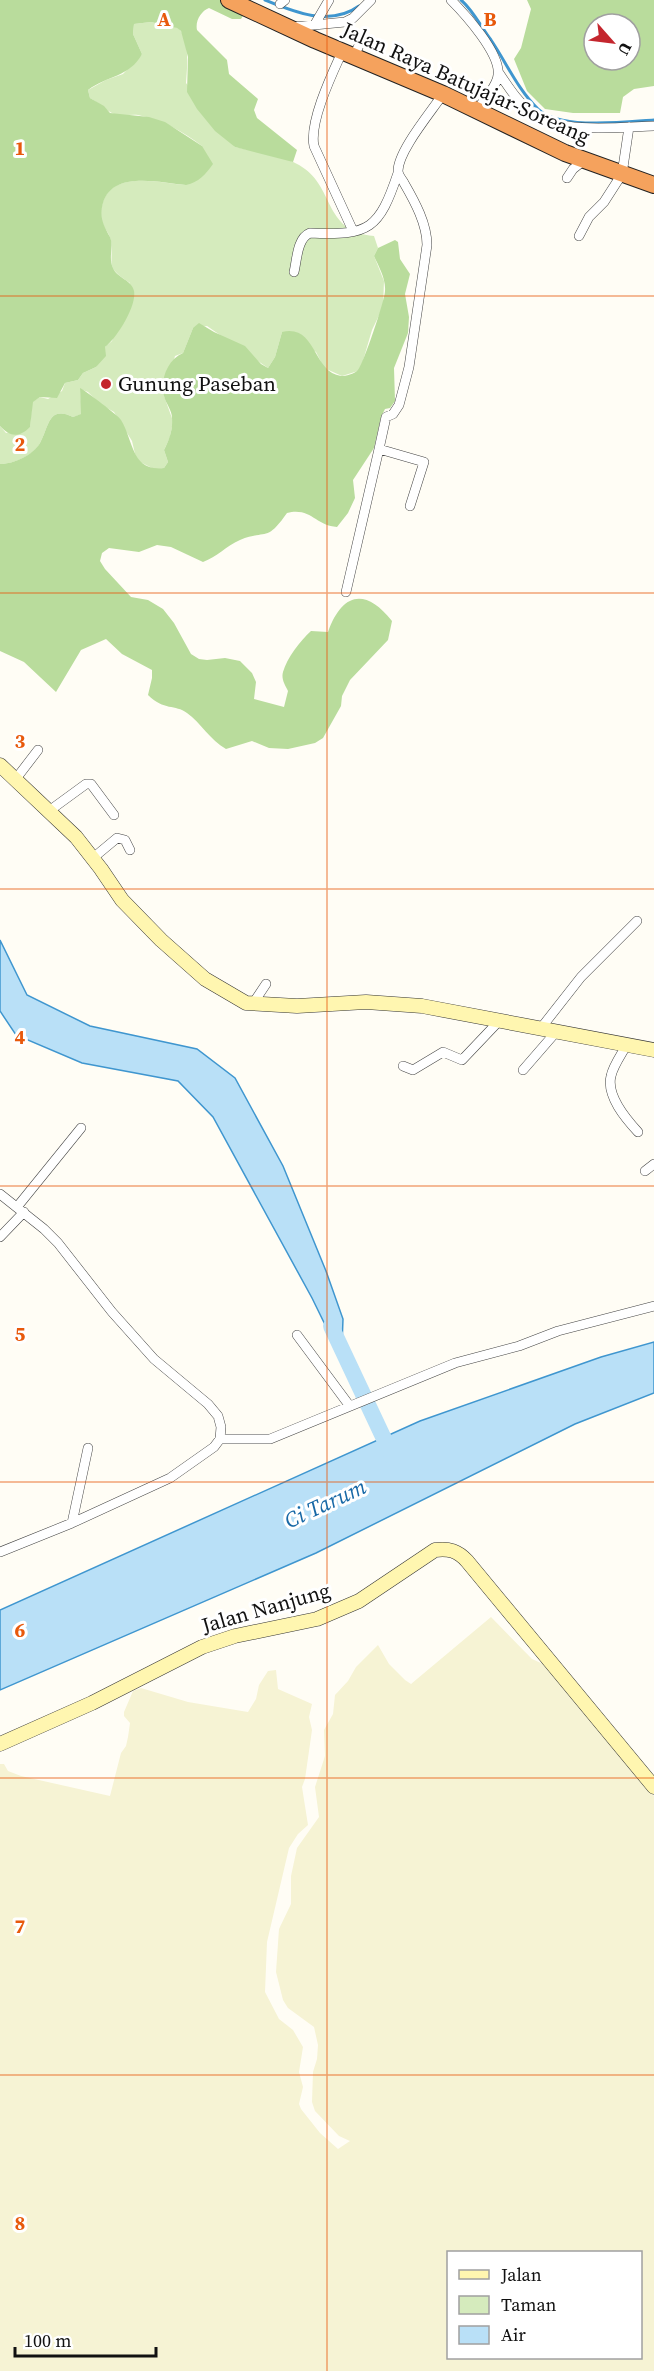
<svg xmlns="http://www.w3.org/2000/svg" width="654" height="2371" viewBox="0 0 654 2371" font-family="'Source Serif 4',serif">
	<style>
		.farmland { fill: #f6f3d4; fill-rule: evenodd }
		.green { fill: #d5ebbd }
		.forest { fill: #b9dc9c; fill-rule: evenodd }
		.water { fill: #b9e0f7; stroke: #3f96cf; stroke-width: 1.5 }
		.lines { fill: none; stroke-linecap: round; stroke-linejoin: round }
		.stream { stroke: #3f96cf; stroke-width: 3 }
		.river { stroke: #b9e0f7; stroke-width: 16 }
		.street-casing { stroke: #444; stroke-width: 10 }
		.secondary-casing { stroke: #333; stroke-width: 15 }
		.highway-casing { stroke: #222; stroke-width: 18 }
		.street { stroke: #fff; stroke-width: 9 }
		.secondary { stroke: #fff6b0; stroke-width: 14 }
		.highway { stroke: #f5a25d; stroke-width: 16 }
		.grid { fill: none; stroke: #e8590c; stroke-width: 1.5; stroke-opacity: 0.55 }
		.poi-dot { fill: #c4262e; stroke: #fff; stroke-width: 2 }
		.labels { text-anchor: middle; stroke-width: 6; stroke-linejoin: round; paint-order: stroke }
		.street-label { font-size: 21px; fill: #111; stroke: #fff }
		.poi-label { font-size: 21px; fill: #111; stroke: #fff; text-anchor: start }
		.water-label { font-size: 22px; font-style: italic; fill: #1768a6; stroke: #fff }
		.grid-label { font-size: 20px; text-anchor: middle; font-weight: bold; fill: #e8590c; stroke: #fff; stroke-width: 6; stroke-linejoin: round; paint-order: stroke }
	</style>
	<rect width="100%" height="100%" fill="#fffdf5"/>
	<path class="farmland" d="M491,1617l41,42 11,5 111,132v575h-654v-607h4l4,7 13,5 89,20 11,-43 5,-7 2,-9 2,-14 -6,-7v-4l9,-21 8,-3 47,14 60,10 8,-13 3,-14 9,-14 8,-1 2,19 34,15 -3,13 3,13 -7,49 -3,8 6,38 -10,9 -9,14 -22,94 -2,50 14,27 14,11 10,17 -4,25 4,15 -4,17 2,5 19,24 18,16 12,-8 -11,-5 -24,-25 -3,-9 1,-30 4,-13 1,-14 -4,-18 -26,-19 -5,-8 -7,-28 3,-43 12,-25v-28l6,-28 22,-31 -4,-30 10,-31 -1,-26 9,-16 2,-19 13,-14 8,-14 22,-22 11,19 16,16 6,4zM448,2252h192v106h-192z"/>
	<path class="green" d="M151,22c8,2 23,2 29,8 10,11 7,40 6,53l49,64c22,5 51,8 70,22 29,21 20,63 69,67l4,12 -4,8 10,25 -1,26 -11,23 -10,34 -4,7 -16,5 -18,-8 -8,-16 -34,-20 -7,25 -7,11 -61,-42 -14,2 -10,25 -8,3 -11,40 9,25 -3,16 -6,13 4,12 -4,6 -10,1 -16,-8 -2,-3 -4,-17 -18,-29 -14,-8 -12,-12 -8,-3 2,25 -9,3c-25,-12 -24,10 -33,26 -6,12 -26,21 -40,21v-38l6,7 24,-6 2,-25 8,-5 8,2 14,-8 3,-8 13,-3 5,-7 13,-6 9,-20 7,-6 18,-58c-26,-17 -16,-17 -19,-42 -1,-8 -10,-16 -11,-25 0,-4 2,-10 3,-14 10,-32 57,-19 82,-17l17,-39c-20,-15 -39,-26 -64,-31 -8,-1 -17,2 -24,-1 -8,-3 -16,-12 -24,-16l-2,-8 18,-10 17,-6 19,-20 -9,-20 1,-10z"/>
	<path class="forest" d="M0,0h221l23,14 -3,5h-9l-23,-11c-8,3 -14,13 -12,22l30,30 2,14 29,25 -4,11 3,8 40,32 -4,12 -58,-15 -20,-16 -18,-22 -10,-17 1,-35 -7,-26 -4,-3 -26,-6 -17,2 -1,10 9,20c-12,23 -36,22 -54,36l2,8 14,8 6,7 39,4 16,5 37,24 11,18c-8,11 -14,18 -27,21 -26,-2 -73,-15 -83,18 -4,14 0,21 7,34 4,9 -2,21 3,31 4,10 19,12 21,23 3,15 -18,48 -29,56l1,9 -10,11 -13,6 -5,7 -13,3 -8,15 -17,-1 -7,5 -3,25c-11,11 -20,10 -30,-1z
		M527,0h127v86l-20,3 -11,8 -3,16h-47l-28,-4 -18,-18 -13,-32 7,-11 10,-39zM594,24h36v36h-36z
		M395,240l3,2 2,17 10,15 -5,20 4,23 -1,16 -14,35 1,33 -5,7 -5,1 -4,8 -7,31 -21,32 2,18 -7,15 -11,14c-21,-1 -26,-20 -50,-14 -21,30 -20,16 -47,27 -14,6 -23,17 -37,22l-32,-15 -14,-2 -18,7 -30,-4 -7,5 -2,8 5,8 26,28 17,3 15,9 11,14 17,31 8,5 8,1 18,-2 15,3 12,12 4,9 -2,17 30,8 4,-16c-3,-6 -7,-12 -5,-19 4,-14 17,-31 28,-41l17,1c14,-39 37,-45 64,-11l-4,19 -38,40 -8,16 -1,10 -18,32 -8,5 -27,6 -19,-1 -17,-7 -26,8c-16,-9 -25,-26 -39,-36 -12,-9 -23,-2 -39,-18l4,-17v-8l-30,-16 -16,-15 -25,11 -25,42 -32,-30 -24,-11v-187c14,0 33,-9 40,-21 9,-16 8,-38 33,-26l8,-3 -1,-26c6,3 39,28 41,32 13,21 10,52 43,48l4,-6 -4,-12c5,-10 9,-20 8,-32 0,-8 -6,-14 -8,-22 -4,-16 3,-36 19,-43l10,-25 6,-5 15,9 31,14 16,18 7,4 7,-11 7,-25c35,-8 30,40 59,44 5,0 13,-2 17,-6 5,-5 27,-70 27,-79 1,-12 -6,-24 -11,-35l4,-8z"/>
	<path class="water" d="M0,940l27,55 63,31 107,23 38,29 48,88 43,105 17,48 -1,26h-7l-23,-47 -99,-181 -35,-36 -96,-18 -66,-28 -16,-24z
		M654,1342v51l-79,31 -259,129 -316,137v-80l420,-189 181,-64z"/>
	<g class="lines">
		<path class="stream" d="M265,0c29,12 65,27 94,6
			M461,0c12,10 20,27 30,40 15,22 27,50 47,69 22,21 86,13 116,11"/>
		<path class="river" d="M331,1326l62,132"/>
		<g class="street-casing">
			<path id="street" d="M451,0c14,14 50,54 47,75 -1,12 -15,26 -22,36
				M280,4l5,-4
				M315,24l14,-24
				M293,27l52,-5 8,-4 18,-18
				M342,52c-10,22 -33,70 -28,94l39,85
				M354,56l9,-19
				M499,73c10,15 20,31 36,42 27,19 86,12 119,11
				M567,178l6,-9 10,-8
				M579,236l10,-19 15,-15 18,-28 7,-47
				M294,272c3,-12 3,-34 16,-39 60,3 69,-4 88,-60
				M410,506l14,-44 -45,-13 7,-32 7,-3 6,-9 10,-38 18,-122c0,-21 -12,-43 -23,-62 -2,-4 -6,-7 -6,-12 0,-20 33,-59 45,-77
				M346,592l33,-143
				M15,780l23,-30
				M49,811l37,-27h5l23,31
				M93,858l24,-20 8,2 5,10
				M252,1005l14,-21
				M541,1028l40,-51 56,-56
				M626,1046c-5,9 -13,20 -15,30 -5,20 15,43 27,56
				M403,1066l10,4 30,-18 19,8 38,-40
				M523,1070l33,-38
				M645,1171l9,-7
				M0,1194l44,35 14,14 54,69 42,47 54,45 10,12 3,11 -1,12 -6,8 -44,31 -98,45 -72,29
				M17,1207l64,-79
				M0,1237l24,-25
				M297,1335l52,70
				M220,1439h50l185,-76 64,-17 39,-15 96,-25
				M72,1523l16,-75"/>
		</g>
		<g class="secondary-casing">
			<path id="secondary" d="M0,765l76,72 25,32 21,31 39,40 44,39 41,24 51,3 69,-4 56,4 232,44
				M0,1744l92,-41 110,-56 33,-11 82,-17 42,-18 76,-51c14,-2 23,1 32,11l187,226"/>
		</g>
		<g class="highway-casing">
			<path id="highway" d="M229,0l86,40 128,54 122,59 89,32"/>
		</g>
		<use href="#street" class="street"/>
		<use href="#secondary" class="secondary"/>
		<use href="#highway" class="highway"/>
	</g>
	<path class="grid" d="M327,0v2371M0,296h654M0,593h654M0,889h654M0,1186h654M0,1482h654M0,1778h654M0,2075h654"/>
	<circle class="poi-dot" cx="106" cy="384" r="6"/>
	<g class="labels">
		<g class="street-label">
			<text transform="translate(466 83) rotate(24)" y="7">Jalan Raya Batujajar-Soreang</text>
			<text transform="translate(266 1608) rotate(-16)" y="7">Jalan Nanjung</text>
		</g>
		<g class="poi-label">
			<text x="118" y="391">Gunung Paseban</text>
		</g>
		<g class="water-label">
			<text transform="translate(325 1503) rotate(-25)" y="8">Ci Tarum</text>
		</g>
	</g>
	<g class="grid-label">
		<text x="164" y="26">A</text>
		<text x="490" y="26">B</text>
		<text x="20" y="155">1</text>
		<text x="20" y="451">2</text>
		<text x="20" y="748">3</text>
		<text x="20" y="1044">4</text>
		<text x="20" y="1341">5</text>
		<text x="20" y="1637">6</text>
		<text x="20" y="1933">7</text>
		<text x="20" y="2230">8</text>
	</g>
	<rect x="447" y="2251" width="195" height="108" fill="#ffffff" stroke="#a0a0a0" stroke-width="1.5"/>
	<rect x="459" y="2270" width="30" height="9" fill="#fff6b0" stroke="#a0a0a0" stroke-width="1.5"/>
	<text x="501" y="2281" font-size="18" fill="#111111">Jalan</text>
	<rect x="459" y="2296" width="30" height="18" fill="#d5ebbd" stroke="#a0a0a0" stroke-width="1.5"/>
	<text x="501" y="2311" font-size="18" fill="#111111">Taman</text>
	<rect x="459" y="2326" width="30" height="18" fill="#b9e0f7" stroke="#a0a0a0" stroke-width="1.5"/>
	<text x="501" y="2341" font-size="18" fill="#111111">Air</text>
	<g transform="translate(612 42) rotate(118)"><circle r="28" fill="#ffffff" stroke="#a0a0a0" stroke-width="1.5"/>
	<path d="M0-4.5L10 22L0 15L-10 22Z" fill="#c4262e"/>
	<text y="-9" font-size="16" font-weight="bold" text-anchor="middle" fill="#111111">U</text>
	</g>
	<path d="M15 2347v9h141v-9" fill="none" stroke="#111111" stroke-width="3"/>
	<text x="24" y="2347" font-size="18" fill="#111111" stroke="#ffffff" stroke-width="4.5" paint-order="stroke">100 m</text>
</svg>
